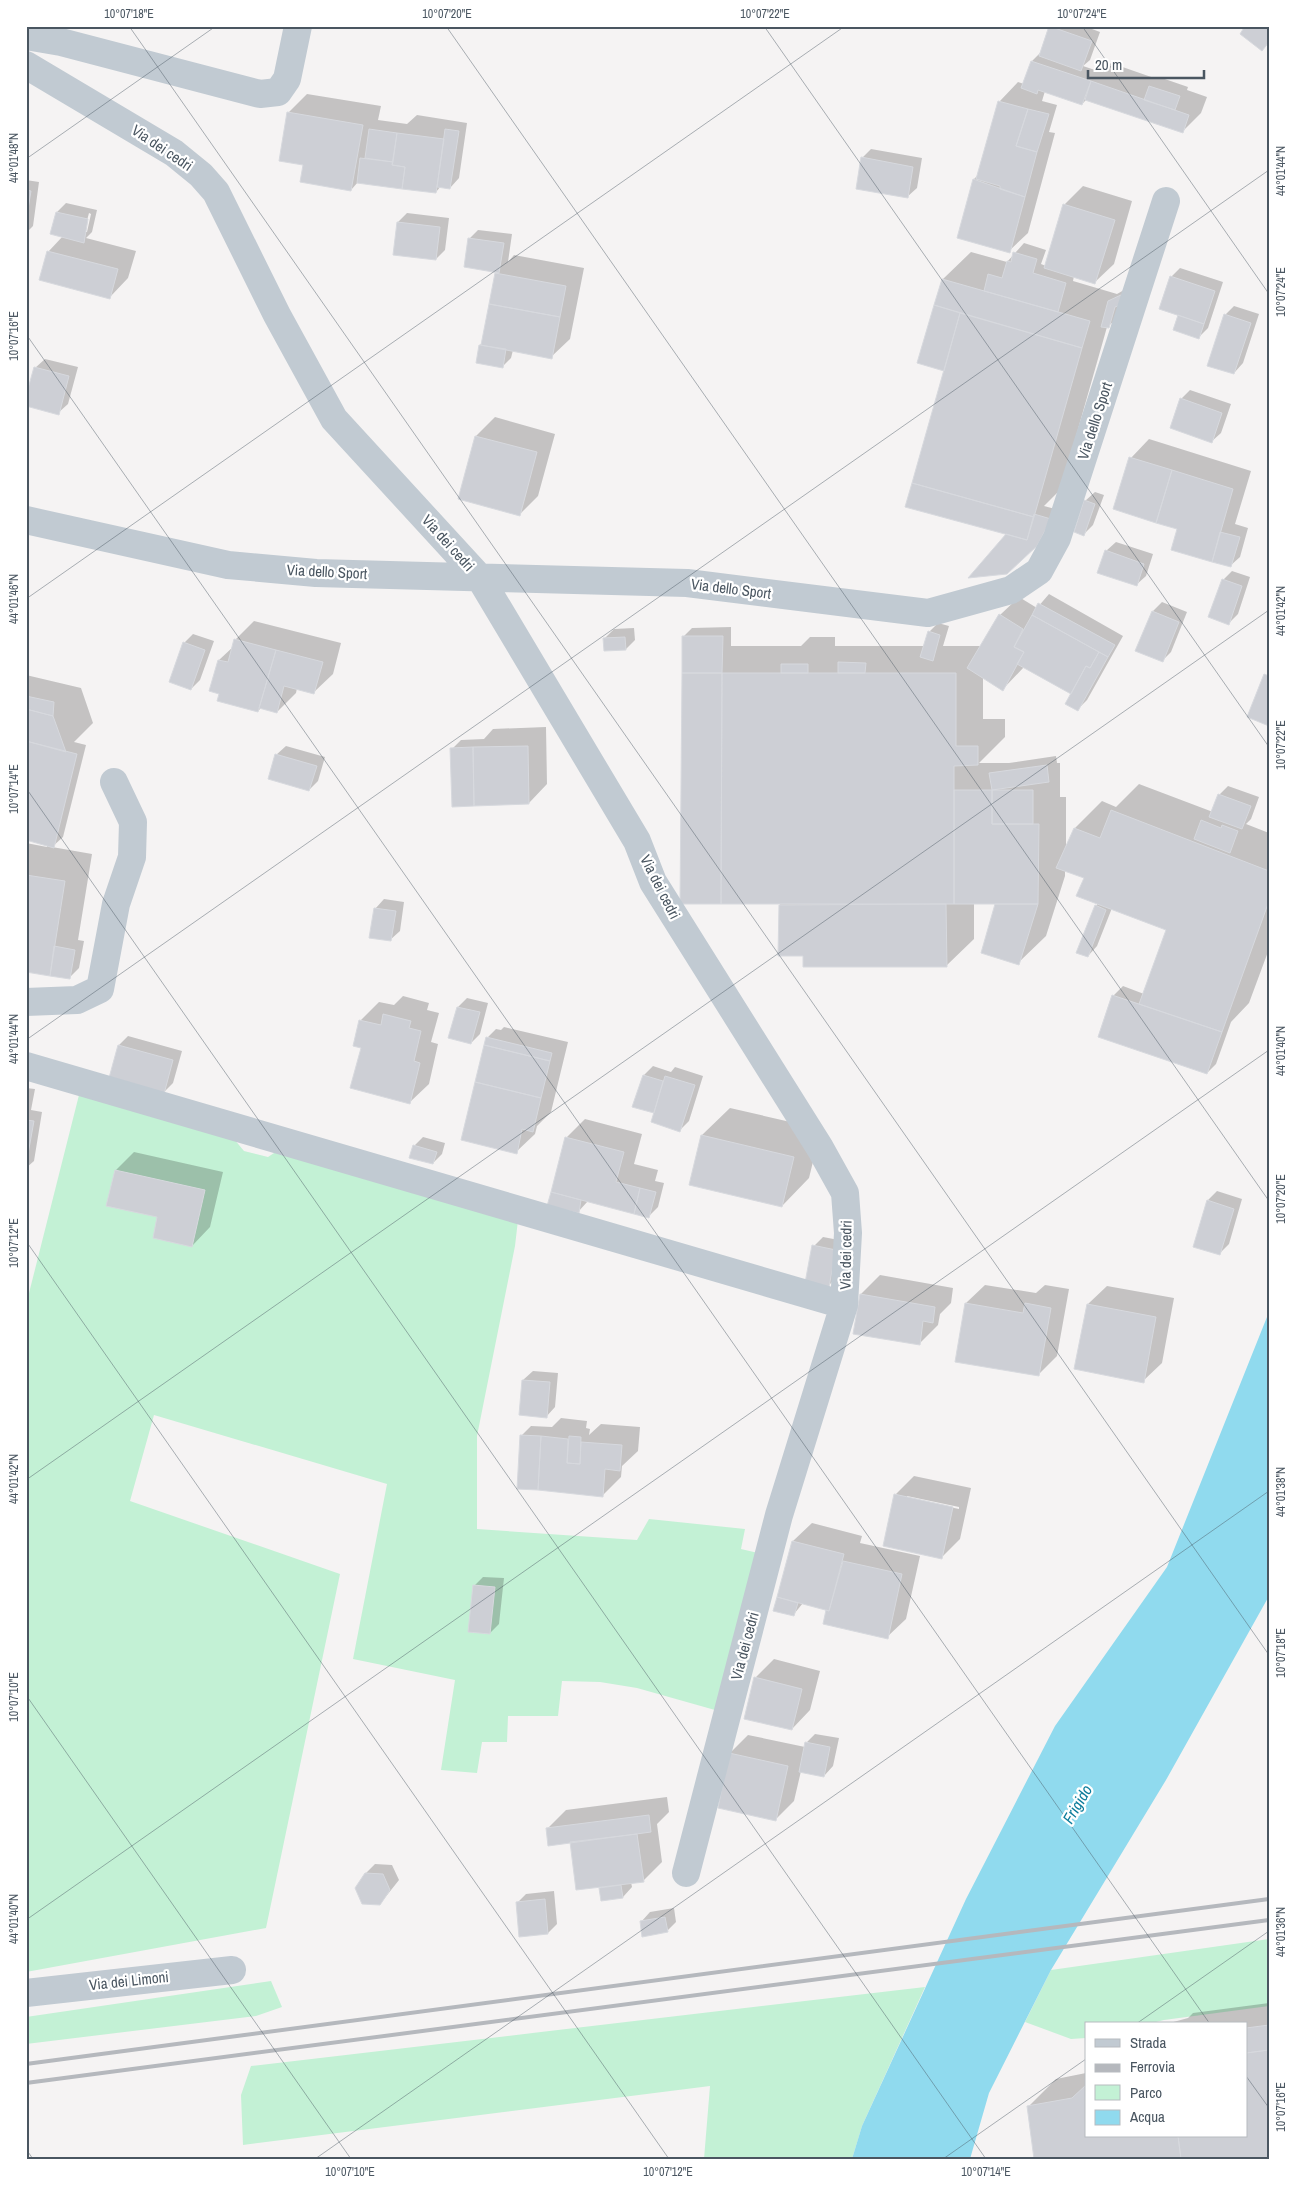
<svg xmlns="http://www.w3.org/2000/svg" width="1295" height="2185" viewBox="0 0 1295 2185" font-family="'Archivo Narrow',sans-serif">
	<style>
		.green { fill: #c3f1d5 }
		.water { fill: #90daee }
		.shadow { fill: #0003; fill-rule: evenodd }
		.building { fill: #cdcfd5; stroke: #d7d9de }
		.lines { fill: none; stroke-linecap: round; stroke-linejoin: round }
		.minor { stroke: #c1cad2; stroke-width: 28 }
		.rail { stroke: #b5b8bd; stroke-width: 4 }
		.ticks { fill: none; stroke: #4a5661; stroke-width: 1; stroke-opacity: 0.45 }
		.labels { text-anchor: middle; stroke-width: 4.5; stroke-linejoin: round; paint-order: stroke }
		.street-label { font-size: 15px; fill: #4a5661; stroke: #fff }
		.water-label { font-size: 16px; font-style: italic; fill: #0c7c9b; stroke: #fff }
		.neatline { fill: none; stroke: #4a5661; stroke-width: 2 }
		.ticks-label { font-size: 12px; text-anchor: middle; fill: #4a5661 }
	</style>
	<rect width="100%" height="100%" fill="#f5f3f3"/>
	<path class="green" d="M79,1095l155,44 10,12 24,6 9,-6 241,69 -3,26 -38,190v93l160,11 12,-21 96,10 -4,20 17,4 -43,157 -78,-22 -37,-6 -38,-1 -4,35h-50l-1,26h-25l-5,31 -36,-3 14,-90 -102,-21 34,-175 -233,-69 -24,86 210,73 -74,354 -240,44v-667z
		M1269,1939v67l-105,14 -16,4h-62v14l-15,1 -46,-17 26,-52z
		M271,1981l11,26 -26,9 -230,28v-27z
		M925,1987l-63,139 -10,33h-148l6,-73 -467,59 -2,-50 10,-29z"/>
	<path class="water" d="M1269,1312v284l-103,184 -115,190 -62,123 -19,66h-118l10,-33 104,-227 89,-173 112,-159z"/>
	<path class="shadow" d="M1051,26h33l16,6 -10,28 -7,6 18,6 10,-9 46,16 2,-2 29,10 -1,3 20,7 -6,16 -19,19 -95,-33 -5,5 -37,-13 -3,10 15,4 -8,27 6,1 -27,100 -19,18 -51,-13 16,-59 5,-5 21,-73 18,-19 6,2 8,-23 9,-9z
		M307,94l74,12 -3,14 29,4 10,-9 50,8 -8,55 -9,10 -9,-2 -5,6 -78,-10 -7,8 -46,-26 -17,-51z
		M871,149l51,9 -5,30 -10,9 -45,-39z
		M26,180l13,2 -6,44 -7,7z
		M1083,186l49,15 -18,63 -19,18 -21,-6 -1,5 44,13 14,-8 -13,32 -11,9 -46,162 -17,17 15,4 -13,26 -10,9 -27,-12 -64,-163 -26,-7 24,-84 28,-27 36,10 17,-19 22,7 -5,14 5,2 18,-61z
		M66,203l31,7 -5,22 -6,6 50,13 -8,27 -18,19 -62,-45 15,-16 -6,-24zM89,213l2,1 -4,18h-3z
		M407,213l42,5 -4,32 -9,9 -38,-37z
		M478,230l34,4 -4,28 6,-7 70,13 -14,71 -19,18 -38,-7 -2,8 -9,9 -25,-5 3,-17 3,-3 13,-68 3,-3 -30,-32z
		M1180,268l43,14 -15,46 -9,9 -28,-60z
		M1234,306l25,8 -16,49 -9,10 -9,-58z
		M45,359l33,8 -10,37 -10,9 -23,-45z
		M1190,390l41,14 -10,29 -10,9 -30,-43z
		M495,417l60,17 -17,62 -18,18 -61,-16 17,-62z
		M1149,439l102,32 -16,53 13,4 -8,29 -10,9 -51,-38 -48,-70z
		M1095,492l9,3 -11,30 -9,9 1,-33z
		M1116,542l37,12 -7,22 -10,9 -30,-34z
		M1232,571l18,6 -12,37 -9,9 -6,-43z
		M1049,594l74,42 -36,64 -9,9 -6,-15 -48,-27 -21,22 -20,-12v42h22v18l-26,26h30l47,-7 1,7h3v34h6v53l9,-22 27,-27 14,6 23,-23 74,28 6,-17 9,-9 31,11 -8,22 -5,5 23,9v116l-20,54 -18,19 -15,42 -9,9 -94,-77 10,-10 21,8 24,-64 -56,-22 -15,38 -9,10 8,-50 2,-3 -12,-25 -21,-8v6l-19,60 -28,27 -21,-60h-23v36l-28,27 -141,-11h-26l1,-51 -97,-267 9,-9 39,-1v19h70l9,-9h25v9h89l5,-14 9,-9 11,3 -6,20h39l18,-31 19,-18 18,11z
		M1162,602l25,10 -16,40 -9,9 -9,-50z
		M254,621l87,22 -8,31 -19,18 -17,-4 -1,5 -19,19 -16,-4 -3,3 -37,-18 -10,-3 8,-30 15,-14 2,-7z
		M634,628l1,12 -9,9 -21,-11 9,-9z
		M193,634l21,7 -14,39 -9,9 -7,-46z
		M26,675l55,13 12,35 -19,19 12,3 -23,92 -11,10 40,7 -14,86 6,1 -5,27 -9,9 -44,-6v-128l21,4v-2l-21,-6z
		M546,727l1,57 -18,19 -77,-54 9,-9 23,-1 9,-10z
		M286,746l39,11 -7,24 -9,9 -33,-35z
		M384,899l20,3 -4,29 -10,9 -15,-31z
		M403,996l26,7 -2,7 12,3 -8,29 7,2 -9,40 -19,18 -48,-55 -8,-2 7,-25 18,-18 15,3z
		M467,998l21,5 -8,31 -9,9 -13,-36z
		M504,1027l64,15 -17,70 -14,14 -2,8 -19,18 -29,-114 9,-9 5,1z
		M128,1036l54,15 -9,32 -9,9 -54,-15 9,-32z
		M653,1066l18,6 4,-5 28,9 -14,45 -9,9 -25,-18 -11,-37z
		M26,1088l9,1 -4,21 11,2 -8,49 -8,7z
		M730,1108l91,21 -12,49 -27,28 -91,-22 11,-49z
		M585,1119l57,15 -8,30 24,6 -3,11 9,2 -6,24 -10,10 -60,-16 -10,11 -29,-7 17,-67z
		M423,1137l22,6 -3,11 -9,9 -19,-17z
		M134,1152l89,20 -13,55 -18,19 -33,-29 -43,-47z
		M1217,1191l25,8 -13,45 -9,9 -12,-53z
		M823,1237l21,4 -7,36 -9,9 -14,-40z
		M880,1275l73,13 -2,15 -11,11 -2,11 -19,19 -64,-11 6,-39z
		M985,1285l51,8 9,-8 24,4 -12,67 -19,19 -72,-72z
		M1107,1286l67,12 -12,65 -19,18 -55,-77z
		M533,1371l25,2 -3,34 -9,10 -26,-3 3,-34z
		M561,1418l26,3 -1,7 4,1 -1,6 12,-11 39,3 -2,24 -16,15 -1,11 -18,18 -81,-60 9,-9 21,1z
		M914,1476l57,12 -11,51 -19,19 -46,-63zM907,1496l52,11v2l-52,-11z
		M812,1523l50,13 -2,7 60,13 -14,63 -19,18 -63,-14 3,-14 -24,-6 -9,11 -19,-4 18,-69z
		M483,1577l21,1 -5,46 -9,9 -16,-47z
		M774,1659l46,12 -10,39 -18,19 -37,-51z
		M815,1734l24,4 -6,28 -9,10 -23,-5 -7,30 -18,18 -46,-66 18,-18 57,12 1,-4z
		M667,1797l2,15 -12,12 5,38 -19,19 -12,1 1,5 -9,10 -23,-9 3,-2 -32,-45 -24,-12 19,-19z
		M375,1864l17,1 7,15 -19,24 -14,-31z
		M554,1891l3,33 -9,9 -31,-30 9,-9z
		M674,1908l2,14 -9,9 -26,-9 9,-10z
		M1269,2003v156h-234l-7,-52 28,-28 30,-6v63h160v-112h-80l22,-6 5,-5z"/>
	<path class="building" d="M1049,26l43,15 -11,30 -42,-15z
		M1245,26h24v16l-7,9 -22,-17z
		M1031,61l60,20 -9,24 -44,-15 -1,4 -16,-6z
		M1091,81l98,34 -6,18 -98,-33z
		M1149,86l31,10 -5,14 -31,-10z
		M998,101l30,8 -12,37 21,6 -12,45 -25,-8v-3l-24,-7z
		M1028,109l21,5 -12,38 -21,-6z
		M287,112l76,13 -12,66 -51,-9 3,-17 -24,-4z
		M369,129l28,4 -4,29 -28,-4z
		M445,129l14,2 -9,58 -13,-2z
		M397,133l47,6 -8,54 -34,-4 3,-22 -13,-2z
		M861,157l52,10 -5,31 -52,-9z
		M360,158l33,4 -1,3 13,2 -3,22 -45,-6z
		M973,179l52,18 -15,56 -53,-15z
		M26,190l5,1 -5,30z
		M1063,204l52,16 -20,64 -51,-16z
		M56,212l32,7 -4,24 -34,-9z
		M397,222l43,5 -4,33 -43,-5z
		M468,238l36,5 -5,30 -35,-6z
		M47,251l71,18 -8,30 -71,-19z
		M1013,252l24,7 -4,14 33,10 -8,29 -74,-21 4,-17 14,4 5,-17 4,1z
		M495,273l71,13 -6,31 -71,-13z
		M1170,276l45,15 -11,33 -45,-15z
		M942,279l148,42 -8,27 -148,-43z
		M1123,294l-3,11 -5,2 -6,21 -8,-1 7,-26z
		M489,304l71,13 -8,42 -71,-14z
		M934,305l26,8 -16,58 -27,-8z
		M960,313l122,35 -48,169 -122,-34z
		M1224,314l27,9 -17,51 -27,-8z
		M1178,315l26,9 -5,15 -26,-9z
		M479,345l27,4 -3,19 -27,-5z
		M34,367l35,9 -10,39 -33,-9v-10z
		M1180,398l42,15 -10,30 -42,-15z
		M475,436l62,16 -17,64 -62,-17z
		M1129,457l43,13 -16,53 -43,-14z
		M1172,470l61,19 -21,73 -41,-12 6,-21 -21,-6z
		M912,483l122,34 -7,23 -122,-33z
		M1084,500l11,4 -11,32 -10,-4z
		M1034,514l17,5 -14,27 -30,28 -39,4 38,-44 21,6z
		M1220,532l20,5 -9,30 -19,-5z
		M1105,550l39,14 -7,22 -40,-13z
		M1222,579l20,7 -13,39 -21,-8z
		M1038,603l77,42 -7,12 -76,-42z
		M1152,611l27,11 -16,40 -28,-11z
		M999,614l24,15 -9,18 10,5 -21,39 -36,-23z
		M1032,615l67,37 -9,16 -4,-2 -15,28 -54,-30 7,-12 -10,-5z
		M928,631l12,4 -7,26 -13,-4z
		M682,636h41l-1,37h-40z
		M625,637l1,13 -22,1 -1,-13z
		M234,639l42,11 -18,62 -41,-11 2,-7 -10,-3 9,-31 10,2z
		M183,642l22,8 -14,40 -22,-8z
		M276,650l47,12 -9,32 -30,-8 -7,27 -18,-5z
		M1099,652l9,5 -30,54 -13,-7 21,-38 4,2z
		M838,662l28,1 -1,10h-27z
		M781,664h27v9h-27z
		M682,673h40l-1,231h-41z
		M722,673h234v73h22v19l-24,1v138h-233z
		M1264,674l5,2v50l-22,-9z
		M26,696l28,6 -1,14 -27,-7z
		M26,709l27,7 13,36 -40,-11z
		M26,741l51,13 -23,94 -28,-8z
		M528,746l1,58 -55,2 -1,-59z
		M473,747l1,59 -22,1 -2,-59z
		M275,754l42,12 -8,25 -41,-12z
		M1047,765l2,17 -57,8 -3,-17z
		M954,790h38v34h47l-1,80h-84z
		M992,790h41v34h-41z
		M1218,794l33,12 -9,23 -33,-12z
		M1111,810l158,61v30l-47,131 -83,-28 27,-74 -90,-34 8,-18 -28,-10 18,-40 26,10z
		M1201,820l20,8 1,-3 16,6 -8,22 -36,-14z
		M26,875l39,6 -15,95 -24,-4z
		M946,904l1,63h-144v-11h-25l1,-51z
		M995,904h43l-19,61 -38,-12z
		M1095,905l11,5 -18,47 -12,-4z
		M374,908l22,3 -5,30 -22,-3z
		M54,946l21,4 -5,29 -20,-3z
		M1112,995l110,37 -15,42 -109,-37z
		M457,1007l23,5 -9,32 -23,-6z
		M383,1014l28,7 -2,7 12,3 -7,30 6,2 -10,41 -60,-16 11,-40 -8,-2 6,-26 22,5z
		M486,1037l66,16 -2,8 -66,-16z
		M118,1045l55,15 -9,34 -55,-16z
		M484,1045l66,16 -9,37 -66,-16z
		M643,1075l20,6 -9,32 -22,-6z
		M665,1076l30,9 -15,47 -29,-10z
		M475,1082l66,16 -8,34 -11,-3 -5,25 -56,-14z
		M26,1120l8,1 -8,44z
		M701,1135l93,22 -12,50 -93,-22z
		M565,1137l59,15 -8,30 24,6 -6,26 -83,-22z
		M413,1145l24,7 -4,12 -24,-6z
		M115,1170l90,20 -13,57 -39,-9 4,-21 -51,-11z
		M640,1188l16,4 -7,26 -15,-4z
		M551,1192l30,8 -2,13 -32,-7z
		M1207,1200l27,9 -14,46 -27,-8z
		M812,1245l24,5 -7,37 -24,-4z
		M860,1294l75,13 -2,16 -10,-2 -3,24 -67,-11z
		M965,1303l58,10 2,-10 26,5 -12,68 -84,-14z
		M1087,1304l69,13 -12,66 -70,-14z
		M522,1380l28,2 -3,36 -28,-3z
		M520,1435l21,1 -3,54 -21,-1z
		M541,1436l27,3 -1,24 13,1 1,-22 41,3 -2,26 -15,-2 -2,28 -65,-7z
		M569,1436l12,1 -1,27 -13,-1z
		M894,1494l59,13 -11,52 -59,-13z
		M792,1541l52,13 -15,57 -52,-14z
		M843,1561l59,13 -14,65 -65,-15 3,-14 3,1z
		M473,1585l22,2 -5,47 -22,-2z
		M777,1597l21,6 -4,13 -21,-5z
		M754,1677l48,12 -10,41 -48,-11z
		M805,1742l25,5 -6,30 -25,-5z
		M729,1753l59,13 -12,55 -58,-13z
		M649,1815l2,17 -103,14 -2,-18z
		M637,1834l7,48 -68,8 -6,-48z
		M365,1873l18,1 7,16 -10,15 -18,-1 -7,-16z
		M621,1885l2,13 -22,3 -2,-13z
		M545,1899l3,35 -29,3 -3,-35z
		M665,1917l3,15 -26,5 -2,-16z
		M1269,2025v25l-23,3v-25z
		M1269,2050v109h-88l-3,-23h68v-83z
		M1086,2085v51h92l3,23h-147l-7,-53 45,-8z"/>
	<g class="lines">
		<path class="minor" d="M26,36l35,6 199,52 18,-2 9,-13 11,-53
			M26,65l148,88 27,22 15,17 61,123 57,104 146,159 157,263 16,41 167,266 25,45 3,40 -4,72 -65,210 -93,358
			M26,520l202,45 88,8 371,10 241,30 83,-23 28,-19 18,-33 109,-337
			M26,1002l51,-2 23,-11 16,-85 16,-47 1,-35 -19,-40
			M26,1066l818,239
			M26,1993l206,-23"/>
		<path class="rail" d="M26,2064l1243,-165
			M26,2083l1243,-163"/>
	</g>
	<path class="ticks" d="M129,26l1140,1629M446,26l823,1175M764,26l505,721M1082,26l187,268M26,159l190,-133M26,334l1184,1690M26,599l819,-573M26,788l960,1371M26,1040l1243,-870M26,1241l643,918M26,1480l1243,-870M26,1695l325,464M26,1920l1243,-870M1136,2024l133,-93M1246,2076l23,32M26,2149l7,10M315,2159l954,-668M943,2159l143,-100"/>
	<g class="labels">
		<g class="street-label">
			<text transform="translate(162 148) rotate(34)" y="5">Via dei cedri</text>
			<text transform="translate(1095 421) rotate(-72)" y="5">Via dello Sport</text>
			<text transform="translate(448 543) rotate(48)" y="5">Via dei cedri</text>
			<text transform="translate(327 572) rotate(3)" y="5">Via dello Sport</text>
			<text transform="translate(731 589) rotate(7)" y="5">Via dello Sport</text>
			<text transform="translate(660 887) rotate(63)" y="5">Via dei cedri</text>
			<text transform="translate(846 1255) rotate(-89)" y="5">Via dei cedri</text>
			<text transform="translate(745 1646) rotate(-75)" y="5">Via dei cedri</text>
			<text transform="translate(129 1981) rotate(-6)" y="5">Via dei Limoni</text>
		</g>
		<g class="water-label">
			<text transform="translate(1077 1804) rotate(-59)" y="6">Frigido</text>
		</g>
	</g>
	<rect width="1295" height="2185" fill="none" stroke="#ffffff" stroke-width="55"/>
	<rect x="1085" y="2022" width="162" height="115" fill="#ffffff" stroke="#b7bbc0"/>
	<rect x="1095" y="2039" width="25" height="8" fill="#c1cad2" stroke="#b7bbc0"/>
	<text x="1130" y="2048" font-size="15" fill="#4a5661">Strada</text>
	<rect x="1095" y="2064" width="25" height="8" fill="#b5b8bd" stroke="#b7bbc0"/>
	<text x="1130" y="2072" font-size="15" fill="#4a5661">Ferrovia</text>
	<rect x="1095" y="2085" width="25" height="15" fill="#c3f1d5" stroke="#b7bbc0"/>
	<text x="1130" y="2098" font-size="15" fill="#4a5661">Parco</text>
	<rect x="1095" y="2110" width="25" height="15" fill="#90daee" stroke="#b7bbc0"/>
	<text x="1130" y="2122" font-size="15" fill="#4a5661">Acqua</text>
	<path d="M1088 70v8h116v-8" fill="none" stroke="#4a5661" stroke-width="2.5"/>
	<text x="1095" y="70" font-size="15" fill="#4a5661" stroke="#ffffff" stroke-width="4" paint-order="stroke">20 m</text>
	<rect x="28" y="28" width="1240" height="2130" class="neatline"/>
	<g class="ticks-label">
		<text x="129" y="18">10°07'18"E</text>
		<text x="447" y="18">10°07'20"E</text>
		<text x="765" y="18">10°07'22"E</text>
		<text x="1082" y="18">10°07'24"E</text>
		<text transform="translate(14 158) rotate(-90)" y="4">44°01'48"N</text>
		<text transform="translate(1281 171) rotate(-90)" y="4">44°01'44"N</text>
		<text transform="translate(1281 292) rotate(-90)" y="4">10°07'24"E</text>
		<text transform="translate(14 336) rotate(-90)" y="4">10°07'16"E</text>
		<text transform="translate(14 599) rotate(-90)" y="4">44°01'46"N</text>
		<text transform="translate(1281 611) rotate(-90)" y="4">44°01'42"N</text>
		<text transform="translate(1281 745) rotate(-90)" y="4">10°07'22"E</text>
		<text transform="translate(14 789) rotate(-90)" y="4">10°07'14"E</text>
		<text transform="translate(14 1039) rotate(-90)" y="4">44°01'44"N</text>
		<text transform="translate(1281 1051) rotate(-90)" y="4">44°01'40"N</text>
		<text transform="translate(1281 1199) rotate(-90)" y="4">10°07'20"E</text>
		<text transform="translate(14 1243) rotate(-90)" y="4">10°07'12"E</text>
		<text transform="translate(14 1479) rotate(-90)" y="4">44°01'42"N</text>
		<text transform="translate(1281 1492) rotate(-90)" y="4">44°01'38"N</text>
		<text transform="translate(1281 1653) rotate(-90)" y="4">10°07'18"E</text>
		<text transform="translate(14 1697) rotate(-90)" y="4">10°07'10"E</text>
		<text transform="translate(14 1919) rotate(-90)" y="4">44°01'40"N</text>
		<text transform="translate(1281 1932) rotate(-90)" y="4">44°01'36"N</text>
		<text transform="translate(1281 2107) rotate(-90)" y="4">10°07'16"E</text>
		<text x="350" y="2176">10°07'10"E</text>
		<text x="668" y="2176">10°07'12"E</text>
		<text x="986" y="2176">10°07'14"E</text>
	</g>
</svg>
